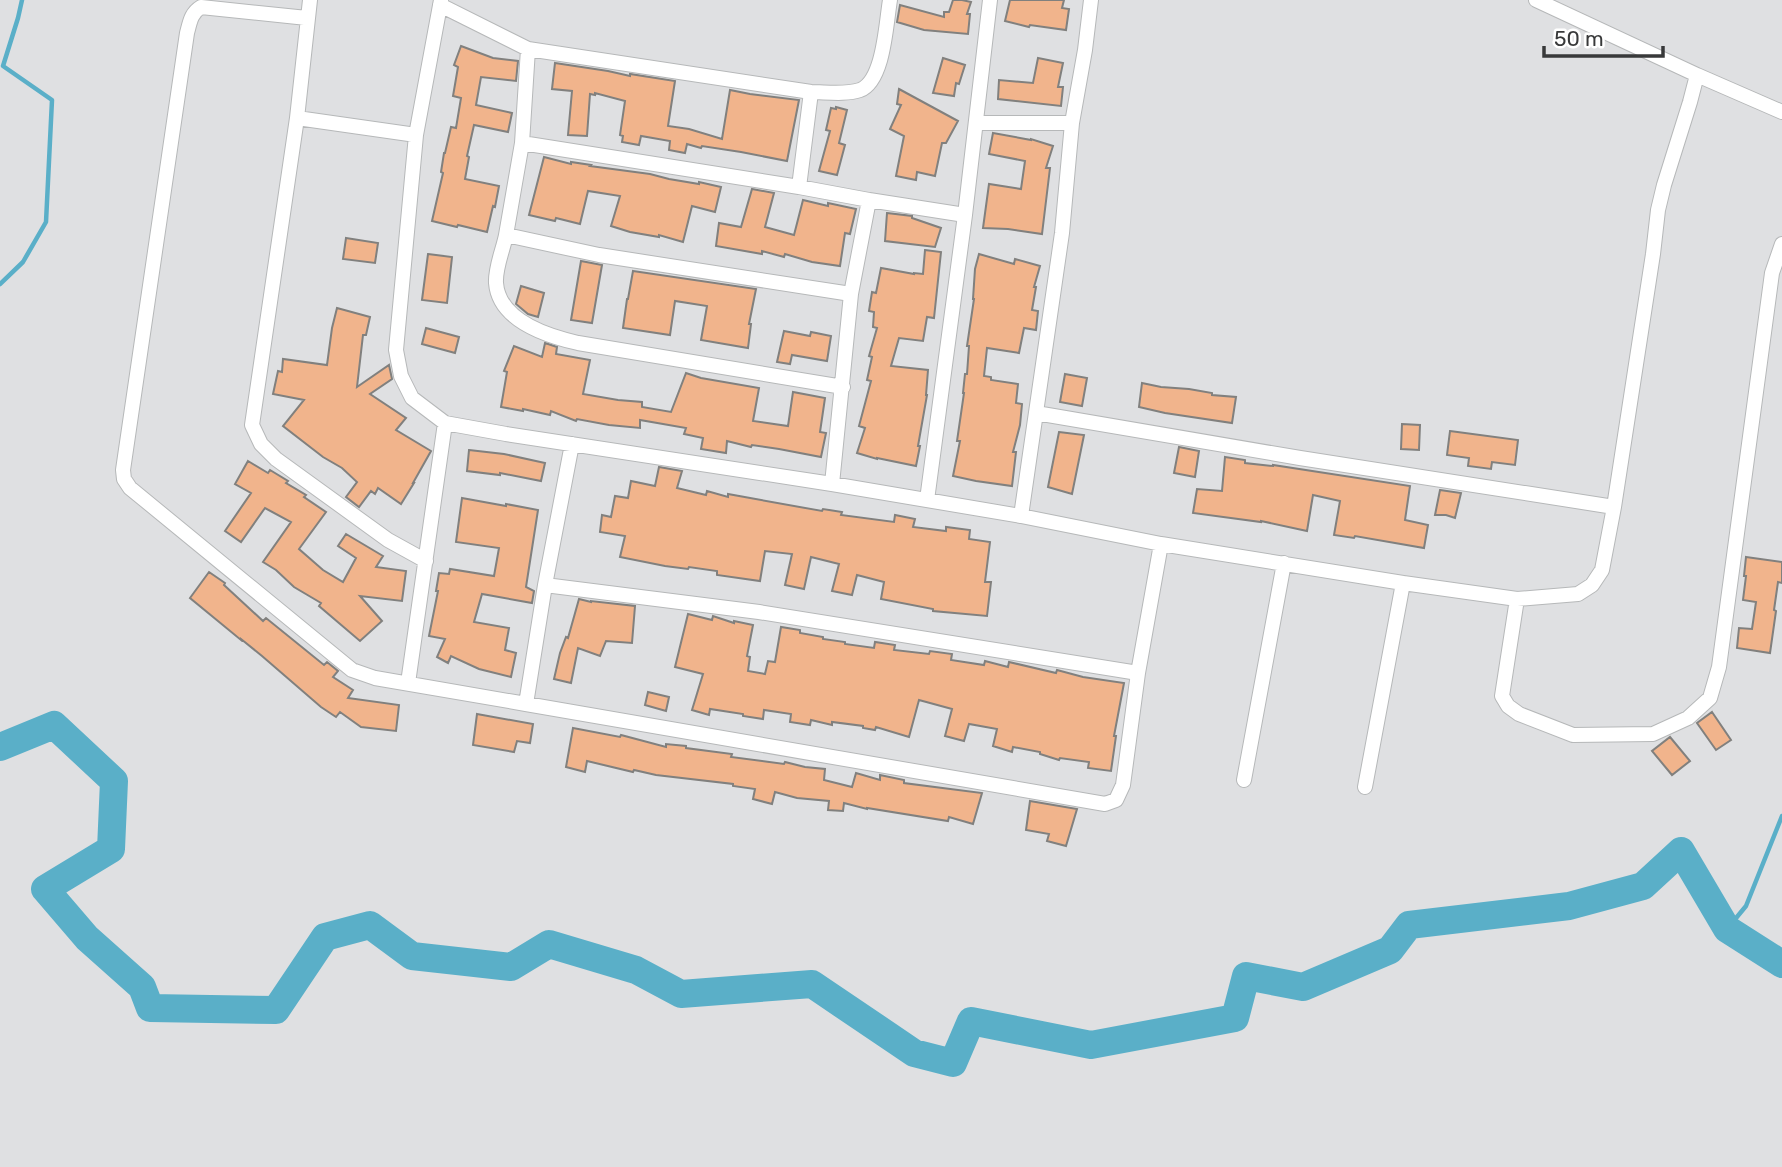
<svg xmlns="http://www.w3.org/2000/svg" width="1782" height="1167" viewBox="0 0 1782 1167" font-family="Rubik,sans-serif">
	<style>
		.lines { fill: none; stroke-linecap: round; stroke-linejoin: round }
		.stream { stroke: #5aafc8; stroke-width: 4.5 }
		.river { stroke: #5aafc8; stroke-width: 28 }
		.building { fill: #f1b48c; stroke: #81807e; stroke-width: 2 }
		.street-casing { stroke: #b6b8b9; stroke-width: 16 }
		.street { stroke: #fff; stroke-width: 14 }
	</style>
	<rect width="100%" height="100%" fill="#dfe0e2"/>
	<g class="lines">
		<path class="stream" d="M0,284l23,-22 23,-40 6,-122 -49,-34 15,-48 4,-18
			M1727,929l19,-23 36,-90"/>
		<path class="river" d="M0,747l54,-22 60,56 -3,68 -66,40 42,49 55,49 8,21 126,2 49,-73 45,-12 42,31 99,11 38,-23 87,26 45,24 131,-10 102,69 39,10 18,-42 120,24 144,-27 11,-42 57,11 87,-37 19,-25 160,-19 74,-20 38,-35 46,78 55,35"/>
	</g>
	<path class="building" d="M953,0h9l9,2 -4,12h3l-2,20 -44,-4 -27,-8 3,-17 44,12v-5h5z
		M1010,0h54l-2,8 7,1 -3,21 -36,-5 -1,2 -24,-6z
		M461,46l32,12 25,3 -2,20 -35,-4 -5,28 36,8 -4,19 -34,-7 -7,31 2,1 -4,22 34,7 -4,21 -2,-1 -6,26 -29,-7 -1,2 -25,-6 11,-48 -2,-1 3,-19h1l6,-26 5,1 5,-30 -8,-2 5,-29 -4,-2z
		M943,58l22,7 -6,19 -3,-1 -2,13 -21,-3z
		M1038,58l25,5 -5,24h5l-2,19 -63,-7 1,-19 34,3z
		M555,63l53,8 22,5v-2l45,7 -7,45 21,3 33,10 8,-49 20,4 49,6 -12,61 -46,-9 -39,-6 -1,2 -14,-4 -2,9 -16,-3 1,-9 -29,-5 -2,9 -17,-3 1,-6 -3,-1 5,-34 -30,-8v2l-5,-1 -3,42 -19,-1 4,-44 -20,-2z
		M899,89l59,32 -12,22h-4l-7,33 -18,-4 -1,8 -20,-4 8,-40 -14,-7 11,-24 -4,-1z
		M836,107l11,3 -8,33 6,2 -8,30 -18,-4 11,-40 -4,-1 5,-22 5,1z
		M993,133l38,7v-1l22,7 -7,22h4l-8,66 -34,-5 -25,-1 6,-44 32,5 4,-28 -36,-7z
		M544,157l27,7v-2l20,3 -1,1 60,8 19,5 30,5v-2l22,5 -6,25 -23,-6 -9,36 -24,-7v2l-29,-5 -19,-6 9,-30 -32,-5 -8,33 -24,-6 -1,3 -26,-6z
		M752,189l22,4 -9,34 29,8 9,-35 25,6v-3l28,6 -6,25 -5,-1 -5,33 -28,-4 -27,-8 -1,3 -22,-6v3l-46,-8 3,-23 22,4z
		M887,213l25,3v2l29,10 -6,19 -50,-6z
		M346,238l32,5 -3,20 -32,-4z
		M925,250l16,2 -7,66 -7,-1 -4,24 -24,-3 -8,28 37,4 -2,25h1l-9,51h2l-4,20 -39,-8v1l-20,-6 8,-25 -6,-2 12,-45 -4,-1 5,-23 -3,-1 8,-28 -4,-1 1,-15 -5,-1 3,-19 4,1 5,-25 33,6v-1l9,1z
		M428,254l24,3 -5,46 -25,-3z
		M979,254l35,10 1,-5 25,7 -6,21h2l-4,23 6,1 -2,19 -12,-2 -5,25 -32,-5 -3,28 7,1v3l27,4 -2,19 6,1 -2,21 -7,27h3l-4,34 -36,-5 -23,-5 7,-35h-3l7,-48h-1l2,-19h2l2,-28h-2l7,-47h-1l2,-30z
		M581,261l21,4 -10,58 -21,-3z
		M633,271l123,18 -7,35h2l-3,24 -47,-8 6,-34 -32,-5 -5,34 -47,-7 4,-29h1z
		M521,286l23,7 -6,24 -10,-3 -12,-10z
		M337,308l33,9 -4,18h-3l-6,52 32,-22 3,14 -22,15 36,24 -10,12 35,21 -18,32h1l-13,21 -23,-16 -3,6 -4,-3 -12,16 -13,-10 11,-15 -15,-14 -19,-11 -40,-31 21,-26 -31,-6 5,-23 4,1 1,-13 44,6 5,-37z
		M426,328l33,9 -4,16 -33,-9z
		M784,331l26,5 1,-4 20,4 -4,25 -35,-6 -2,9 -13,-2z
		M545,343l12,4 -1,7 34,6 -7,34 35,6 24,2v5l29,5 15,-39 15,5 58,10 -6,33 35,5 5,-34 32,6 -5,34 6,1 -5,24 -42,-8 -27,-4 -1,2 -24,-6 -1,12 -25,-4 2,-11 -19,-4 2,-6 -46,-8v8l-31,-3 -32,-6 -1,2 -25,-10 -1,4 -27,-6v2l-22,-4 6,-35 -3,-1 10,-25 28,11z
		M1065,374l22,4 -5,28 -22,-4z
		M1142,383l19,4 28,2 23,4v2l24,2 -4,26 -67,-10 -26,-6z
		M1402,424l18,1 -1,25 -18,-1z
		M1450,431l68,9 -3,25 -23,-3 -1,7 -23,-3 1,-8 -22,-3z
		M1059,432l25,3 -12,59 -24,-7z
		M1179,447l20,4 -4,26 -21,-4z
		M469,450l35,4 41,9 -4,18 -41,-8v2l-33,-4z
		M1225,457l20,3v3l28,3v-1l137,21 -5,34 23,5 -4,23 -69,-12 -1,2 -20,-3 6,-34 -27,-6 -6,36 -46,-10v1l-68,-9 4,-24 25,2z
		M248,461l20,12 2,-3 18,11 -2,2 20,12 -2,2 22,15 -27,37 24,21 20,12 13,-24 -18,-12 8,-12 37,22 -7,11 30,4 -4,30 -42,-5 22,25 -22,20 -41,-35 2,-3 -27,-16 -18,-17 -13,-8 28,-40 -26,-14 -24,34 -16,-11 26,-38 -16,-9z
		M659,467l23,4 -5,17 29,7 1,-4 21,6v-3l94,17 1,-2 19,3 -1,3 53,7 1,-7 20,4 -2,8 33,4v-4l24,3 -1,9 21,3 -5,40h6l-4,34 -54,-5v-2l-52,-10 3,-17 -27,-7 -5,20 -20,-4 7,-27 -28,-7 -7,32 -19,-4 7,-31 -27,-3 -5,30 -43,-6v-4l-28,-4 -1,2 -23,-3 -45,-9 5,-21 -25,-4 2,-17 9,2 4,-21 13,2 3,-17 24,5z
		M1440,490l21,3 -6,25 -9,-3h-11z
		M462,498l44,8v-2l32,6 -12,77 8,4 -2,12 -50,-9 -8,28 35,6 -4,22 11,3 -5,24 -32,-8 -28,-13 -3,7 -11,-6 8,-18 -16,-3 9,-45h-2l3,-18 10,1 1,-5 44,7 5,-28 -43,-6z
		M1746,557l36,5v21l-4,-1 -4,28 2,1 -6,42 -33,-5 2,-20 13,1 4,-27 -13,-2 3,-24h-2z
		M209,572l16,11 -1,2 39,36 3,-3 58,47 3,-3 11,9 -5,6 20,13 -5,8 51,7 -3,26 -35,-4 -21,-15 -4,5 -15,-10 -59,-51 -21,-17v1l-51,-42z
		M579,599l12,3v-1l44,5 -3,37 -26,-2 -6,15 -22,-8 -7,35 -17,-4 6,-26 6,-16 2,1z
		M688,614l24,6 1,-4 21,7v-2l19,4 -6,31 3,1 -2,14 17,3 3,-13 7,1 6,-35 19,3v3l23,4v2l22,3v2l29,4 1,-6 20,3 -1,5 35,4 1,-3 22,3 -1,6 33,5 1,-4 23,6 1,-5 47,11 1,-3 26,7 41,6 -10,53h2l-5,35 -23,-3 1,-6 -29,-4 -1,2 -19,-6v-2l-27,-5 -1,5 -19,-6 4,-17 -28,-5 -5,17 -19,-5 7,-27 -33,-9 -10,37 -33,-10 -1,3 -12,-2v-2l-31,-4v3l-21,-5 -1,5 -20,-3 1,-8 -27,-4 -1,9 -20,-3v-2l-33,-5 -1,6 -17,-5 11,-36 -28,-7z
		M648,692l21,5 -3,14 -21,-6z
		M1712,712l19,28 -15,10 -19,-27z
		M477,714l56,10 -3,19 -13,-2 -3,11 -41,-7z
		M573,728l47,9 1,-2 45,12v-3l20,2v2l46,6 -1,3 53,7 1,-2 20,5 20,2 -1,11 28,7 4,-14 24,7v-5l24,5v3l78,10 -9,31 -24,-7 -1,4 -81,-13v1l-23,-6 -1,8 -15,-1 1,-9 -32,-3 -22,-6 -3,12 -19,-5 2,-10 -22,-3v-2l-77,-9 -22,-5 -1,2 -46,-11 -2,11 -19,-5z
		M1670,737l20,24 -18,14 -20,-24z
		M1030,801l47,8 -11,37 -19,-5 2,-7 -23,-4z"/>
	<g class="lines">
		<g class="street-casing">
			<path id="street" d="M441,0l-25,135 -20,215 5,26 11,22 33,25 61,11 326,50 189,32 140,28 242,39 114,16 61,-5 14,-9 10,-15 12,-63 39,-253 5,-44 6,-25 26,-83 7,-27
				M1536,0l161,75 85,37
				M440,5l88,44 283,43c15,0 34,3 49,-2 24,-9 26,-67 30,-90
				M307,18l-106,-11c-10,6 -11,15 -14,26l-64,437 1,9 6,9 222,182 23,8 151,26
				M528,49l-6,94 -16,92 93,20 252,39
				M297,118l13,-118
				M976,123h96
				M416,135l-119,-17 -45,307 9,19 15,15 112,81 38,21
				M522,143l277,44 70,13 96,15 -38,285
				M799,187l12,-95
				M965,215l25,-215
				M506,235c-3,15 -11,33 -10,48 3,38 51,53 82,60l265,44
				M1036,413l264,45 314,49
				M572,444l-27,141 -19,119 579,100 11,-4 7,-15 15,-112 23,-129
				M832,484l19,-190 18,-94
				M1021,516l41,-283 10,-110 13,-73 6,-50
				M545,585l214,27 379,61
				M1517,599l-15,97 6,10 11,8 54,21 80,-1 35,-16 22,-20 9,-31 53,-394 10,-29
				M408,683l37,-260
				M1244,780l40,-217
				M1365,787l38,-204"/>
		</g>
		<use href="#street" class="street"/>
	</g>
	<path d="M1544 46v10h119v-10" fill="none" stroke="#38393a" stroke-width="3.5"/>
	<text x="1554" y="46" font-size="21" fill="#38393a" stroke="#ffffff" stroke-width="5" paint-order="stroke">50 m</text>
</svg>
